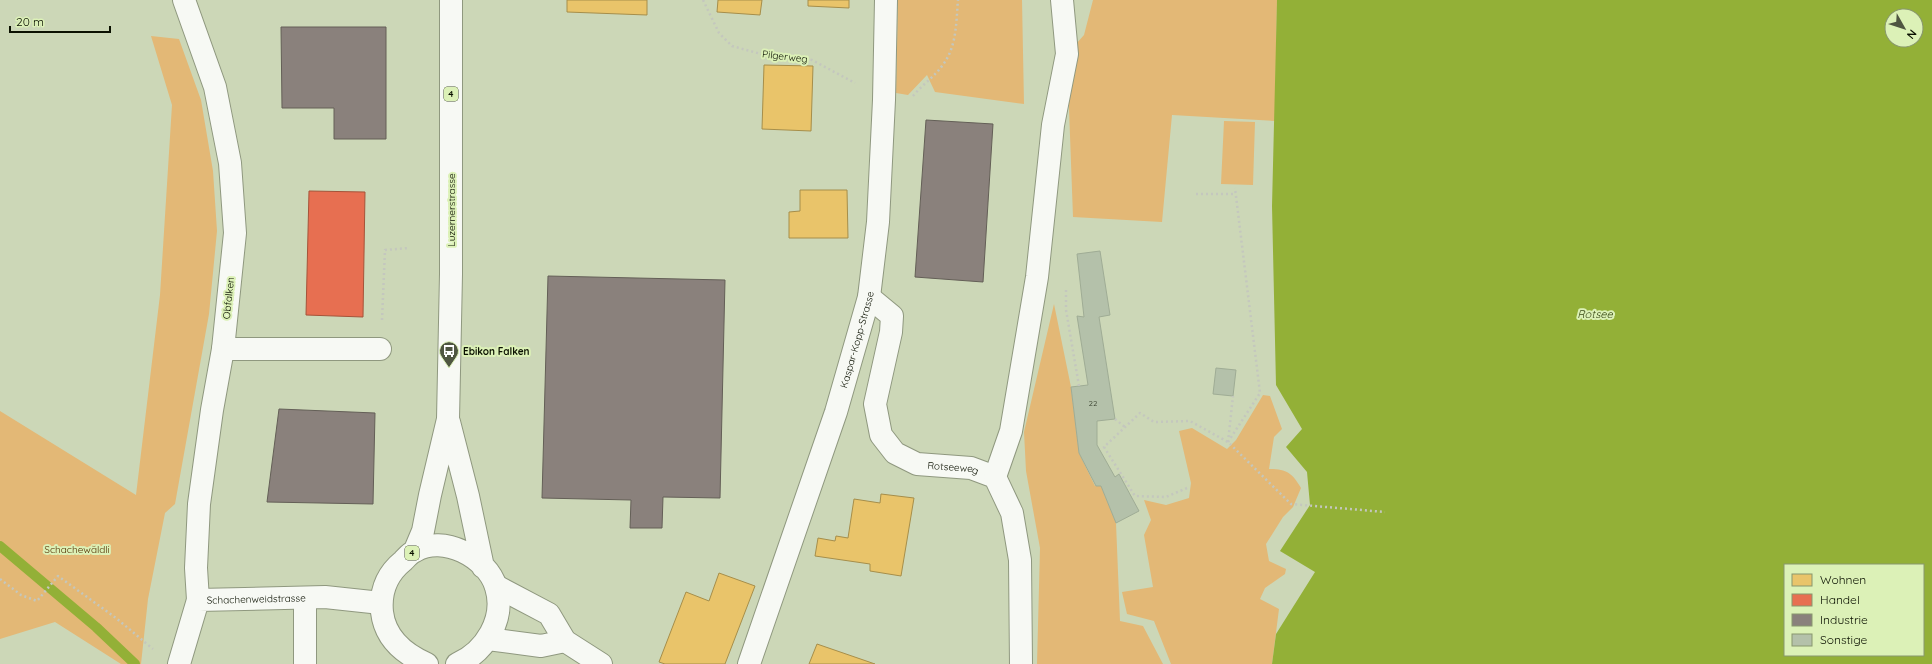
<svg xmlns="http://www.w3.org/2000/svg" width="1932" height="664" viewBox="0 0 1932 664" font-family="Quicksand,sans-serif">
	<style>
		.green { fill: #e3b876 }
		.water { fill: #93b037; fill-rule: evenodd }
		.homes { fill: #e9c46a; stroke: #a68e4a }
		.shops { fill: #e76f51; stroke: #a55339 }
		.industry { fill: #8a817c; stroke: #645f57 }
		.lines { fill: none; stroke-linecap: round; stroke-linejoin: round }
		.stream { stroke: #93b037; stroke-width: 10 }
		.building { fill: #b4c1aa; stroke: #9fac95 }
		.minor-casing { stroke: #8f987f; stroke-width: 24 }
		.major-casing { stroke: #8f987f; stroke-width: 24 }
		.path { stroke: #c4c7be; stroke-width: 2.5; stroke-dasharray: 2 3; stroke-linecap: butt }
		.minor { stroke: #f7f9f4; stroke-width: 22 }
		.major { stroke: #f7f9f4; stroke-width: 22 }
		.labels { text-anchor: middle; stroke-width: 4; stroke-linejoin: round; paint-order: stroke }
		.number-label { font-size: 8px; fill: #353d2b }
		.shield { fill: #dcf1b7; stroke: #4a5438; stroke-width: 1 }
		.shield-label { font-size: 9px; font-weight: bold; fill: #0b1101 }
		.street-label { font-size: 10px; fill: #0b1101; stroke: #dcf1b7 }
		.poi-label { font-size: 10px; font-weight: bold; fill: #0b1101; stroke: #dcf1b7; text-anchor: start }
		.park-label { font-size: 10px; fill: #522d00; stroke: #dcf1b7 }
		.water-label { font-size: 11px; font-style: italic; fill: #394915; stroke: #dcf1b7 }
	</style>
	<rect width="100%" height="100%" fill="#ccd7b7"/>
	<path class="green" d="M898,0h124l2,104 -89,-12 -8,-17 -19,20 -12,-2z
		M1093,0h184l-2,121 -103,-6 -10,107 -89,-5 -6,-163 17,-19z
		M151,36l28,3 22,61 12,71 4,60 -8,83 -34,190 -10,9 -17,86 -7,65h-20l-66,-42 -55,17v-228l136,84 24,-200 12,-190z
		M1224,121l31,1 -2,63 -32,-1z
		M1054,304l17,83 8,66 16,33h6l15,37 4,98 23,5 20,38h-126l3,-116 -14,-77 -2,-39z
		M1263,395l7,1 12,33 -8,8 -5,32c18,0 23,4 32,19l-8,19 -10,10 -17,27 3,17 17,8 -1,5 -20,14 -5,11 19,10 -7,55h-101l-17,-43 -27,-7 -5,-22 31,-5 -9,-52 7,-15 -7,-20 22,5 23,-7 2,-15 -12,-52 13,-3 35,21 9,-9z"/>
	<path class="water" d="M1277,0h655v664h-660l4,-30 39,-62 -35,-21 30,-46 -3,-33 -21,-25 16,-18 -26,-44 -4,-179zM1892,16h24v24h-24zM1785,565h138v90h-138z"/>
	<path class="homes" d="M567,0h80v15l-80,-3z
		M718,0h44l-2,15 -43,-3z
		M808,0h41v8l-41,-2z
		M764,65l49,1 -2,65 -49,-2z
		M800,190h47l1,48h-59v-26l11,-1z
		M881,494l33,4 -13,78 -31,-5v-7l-55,-8 3,-18 17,3 1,-5 12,2 6,-39 26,4z
		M719,573l36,13 -30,78h-60l-6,-2 27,-70 23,9z
		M817,644l58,20h-66z"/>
	<path class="shops" d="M309,191l56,1 -2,125 -57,-2z"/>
	<path class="industry" d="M281,27h105v112h-52v-31h-52z
		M926,120l67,4 -10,158 -68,-5z
		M548,276l177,4 -5,218 -57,-1 -1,31h-32l1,-28 -89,-2z
		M279,409l96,4 -2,91 -106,-2z"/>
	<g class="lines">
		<path class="stream" d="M0,546l96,81 39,37"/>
	</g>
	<path class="building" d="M1100,251l10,64 -11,2 16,102 -18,2v24l18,32 4,-3 20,37 -23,12 -15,-37h-5l-17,-33 -8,-66 17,-2 -11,-69 7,1 -7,-63z
		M1216,368l20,2 -3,26 -20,-2z"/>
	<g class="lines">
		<g class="minor-casing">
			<g id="minor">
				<path d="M184,0l31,87 15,76 5,70 -12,116 -11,61 -13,94 -3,64 2,32"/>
				<path id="s1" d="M869,297l23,19 -1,16 -16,72 6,31 14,18 22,11 54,4 24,9 17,36 8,47 1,104"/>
				<path d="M223,349h157"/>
				<path d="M995,477l16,-46 26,-154 16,-152 14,-71 -5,-54"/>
				<path d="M496,586l53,28 16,27 36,23"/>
				<path d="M305,598v66"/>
				<path d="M488,639l53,7 24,-5"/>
				<path id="s2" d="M179,664l19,-64 127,-3 56,6"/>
				<path id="s3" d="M749,664l87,-252 33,-115 9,-75 6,-122 2,-100"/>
			</g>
		</g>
		<g class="major-casing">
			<path id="major" d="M449,422l19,74 15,71
				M415,550l8,-19 7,-36 18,-76 3,-145v-274
				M427,664c-23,-10 -42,-26 -45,-52 -2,-21 5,-38 21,-51 4,-4 7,-8 12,-10 28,-17 72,6 81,36 10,32 -11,65 -39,77"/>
		</g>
		<path class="path" d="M703,0l16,33 13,13 29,8 51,6 43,23
			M913,96c9,-11 21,-19 29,-30 15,-19 14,-43 16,-66
			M1196,194h40
			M1066,290v20l13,76
			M382,320l3,-70 24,-2
			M1115,419l10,8
			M1228,442l32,-49 -25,-205
			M1228,442l5,-46
			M1187,488l-21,9 -31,-1 -31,-49 36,-34 14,9 36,-1 38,21 63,62 94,8
			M0,579l21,16 16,6 21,-25 58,42 37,31"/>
		<use href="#minor" class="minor"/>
		<use href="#major" class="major"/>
	</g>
	<defs>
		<g id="bus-pin" transform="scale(1)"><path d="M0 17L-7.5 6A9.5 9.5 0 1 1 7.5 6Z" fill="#4f5641" stroke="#dcf1b7"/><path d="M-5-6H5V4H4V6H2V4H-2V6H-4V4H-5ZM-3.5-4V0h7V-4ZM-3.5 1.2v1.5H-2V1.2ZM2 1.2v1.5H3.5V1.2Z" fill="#fff"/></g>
	</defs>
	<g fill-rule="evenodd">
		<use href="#bus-pin" x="449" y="351"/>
	</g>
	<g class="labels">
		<g class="number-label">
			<text x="1093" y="406">22</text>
		</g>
		<g class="shield">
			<rect x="444" y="87" width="14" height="14" rx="3"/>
			<rect x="405" y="546" width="14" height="14" rx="3"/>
		</g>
		<g class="shield-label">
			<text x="451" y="97">4</text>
			<text x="412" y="556">4</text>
		</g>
		<g class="street-label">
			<text transform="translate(785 56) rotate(7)" y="4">Pilgerweg</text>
			<text transform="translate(451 210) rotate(-90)" y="4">Luzernerstrasse</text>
			<text transform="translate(228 298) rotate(-84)" y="4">Obfalken</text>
			<text dy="4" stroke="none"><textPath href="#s3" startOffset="342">Kaspar-Kopp-Strasse</textPath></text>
			<text dy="4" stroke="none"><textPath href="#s1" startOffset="235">Rotseeweg</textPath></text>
			<text dy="4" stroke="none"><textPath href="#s2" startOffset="125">Schachenweidstrasse</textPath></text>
		</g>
		<g class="poi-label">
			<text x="463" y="355">Ebikon Falken</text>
		</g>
		<g class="park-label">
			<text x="77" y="553">Schachewäldli</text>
		</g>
		<g class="water-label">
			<text x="1595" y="318">Rotsee</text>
		</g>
	</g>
	<rect x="1784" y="564" width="140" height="92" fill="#dcf1b7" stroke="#88976e"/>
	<rect x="1792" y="574" width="20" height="12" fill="#e9c46a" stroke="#88976e"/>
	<text x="1820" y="584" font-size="12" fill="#0b1101">Wohnen</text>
	<rect x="1792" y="594" width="20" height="12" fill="#e76f51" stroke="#88976e"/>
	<text x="1820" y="604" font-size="12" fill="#0b1101">Handel</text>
	<rect x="1792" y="614" width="20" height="12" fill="#8a817c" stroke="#88976e"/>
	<text x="1820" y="624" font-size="12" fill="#0b1101">Industrie</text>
	<rect x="1792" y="634" width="20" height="12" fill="#b4c1aa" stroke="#88976e"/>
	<text x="1820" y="644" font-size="12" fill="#0b1101">Sonstige</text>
	<g transform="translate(1904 28) rotate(129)"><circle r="19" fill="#dcf1b7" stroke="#88976e"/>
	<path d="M0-3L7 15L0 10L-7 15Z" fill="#4f5641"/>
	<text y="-6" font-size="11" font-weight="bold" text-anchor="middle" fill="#0b1101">N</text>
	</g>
	<path d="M10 26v6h100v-6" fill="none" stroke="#0b1101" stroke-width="2"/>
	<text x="16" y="26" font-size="12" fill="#0b1101" stroke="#dcf1b7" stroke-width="3" paint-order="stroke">20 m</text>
</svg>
